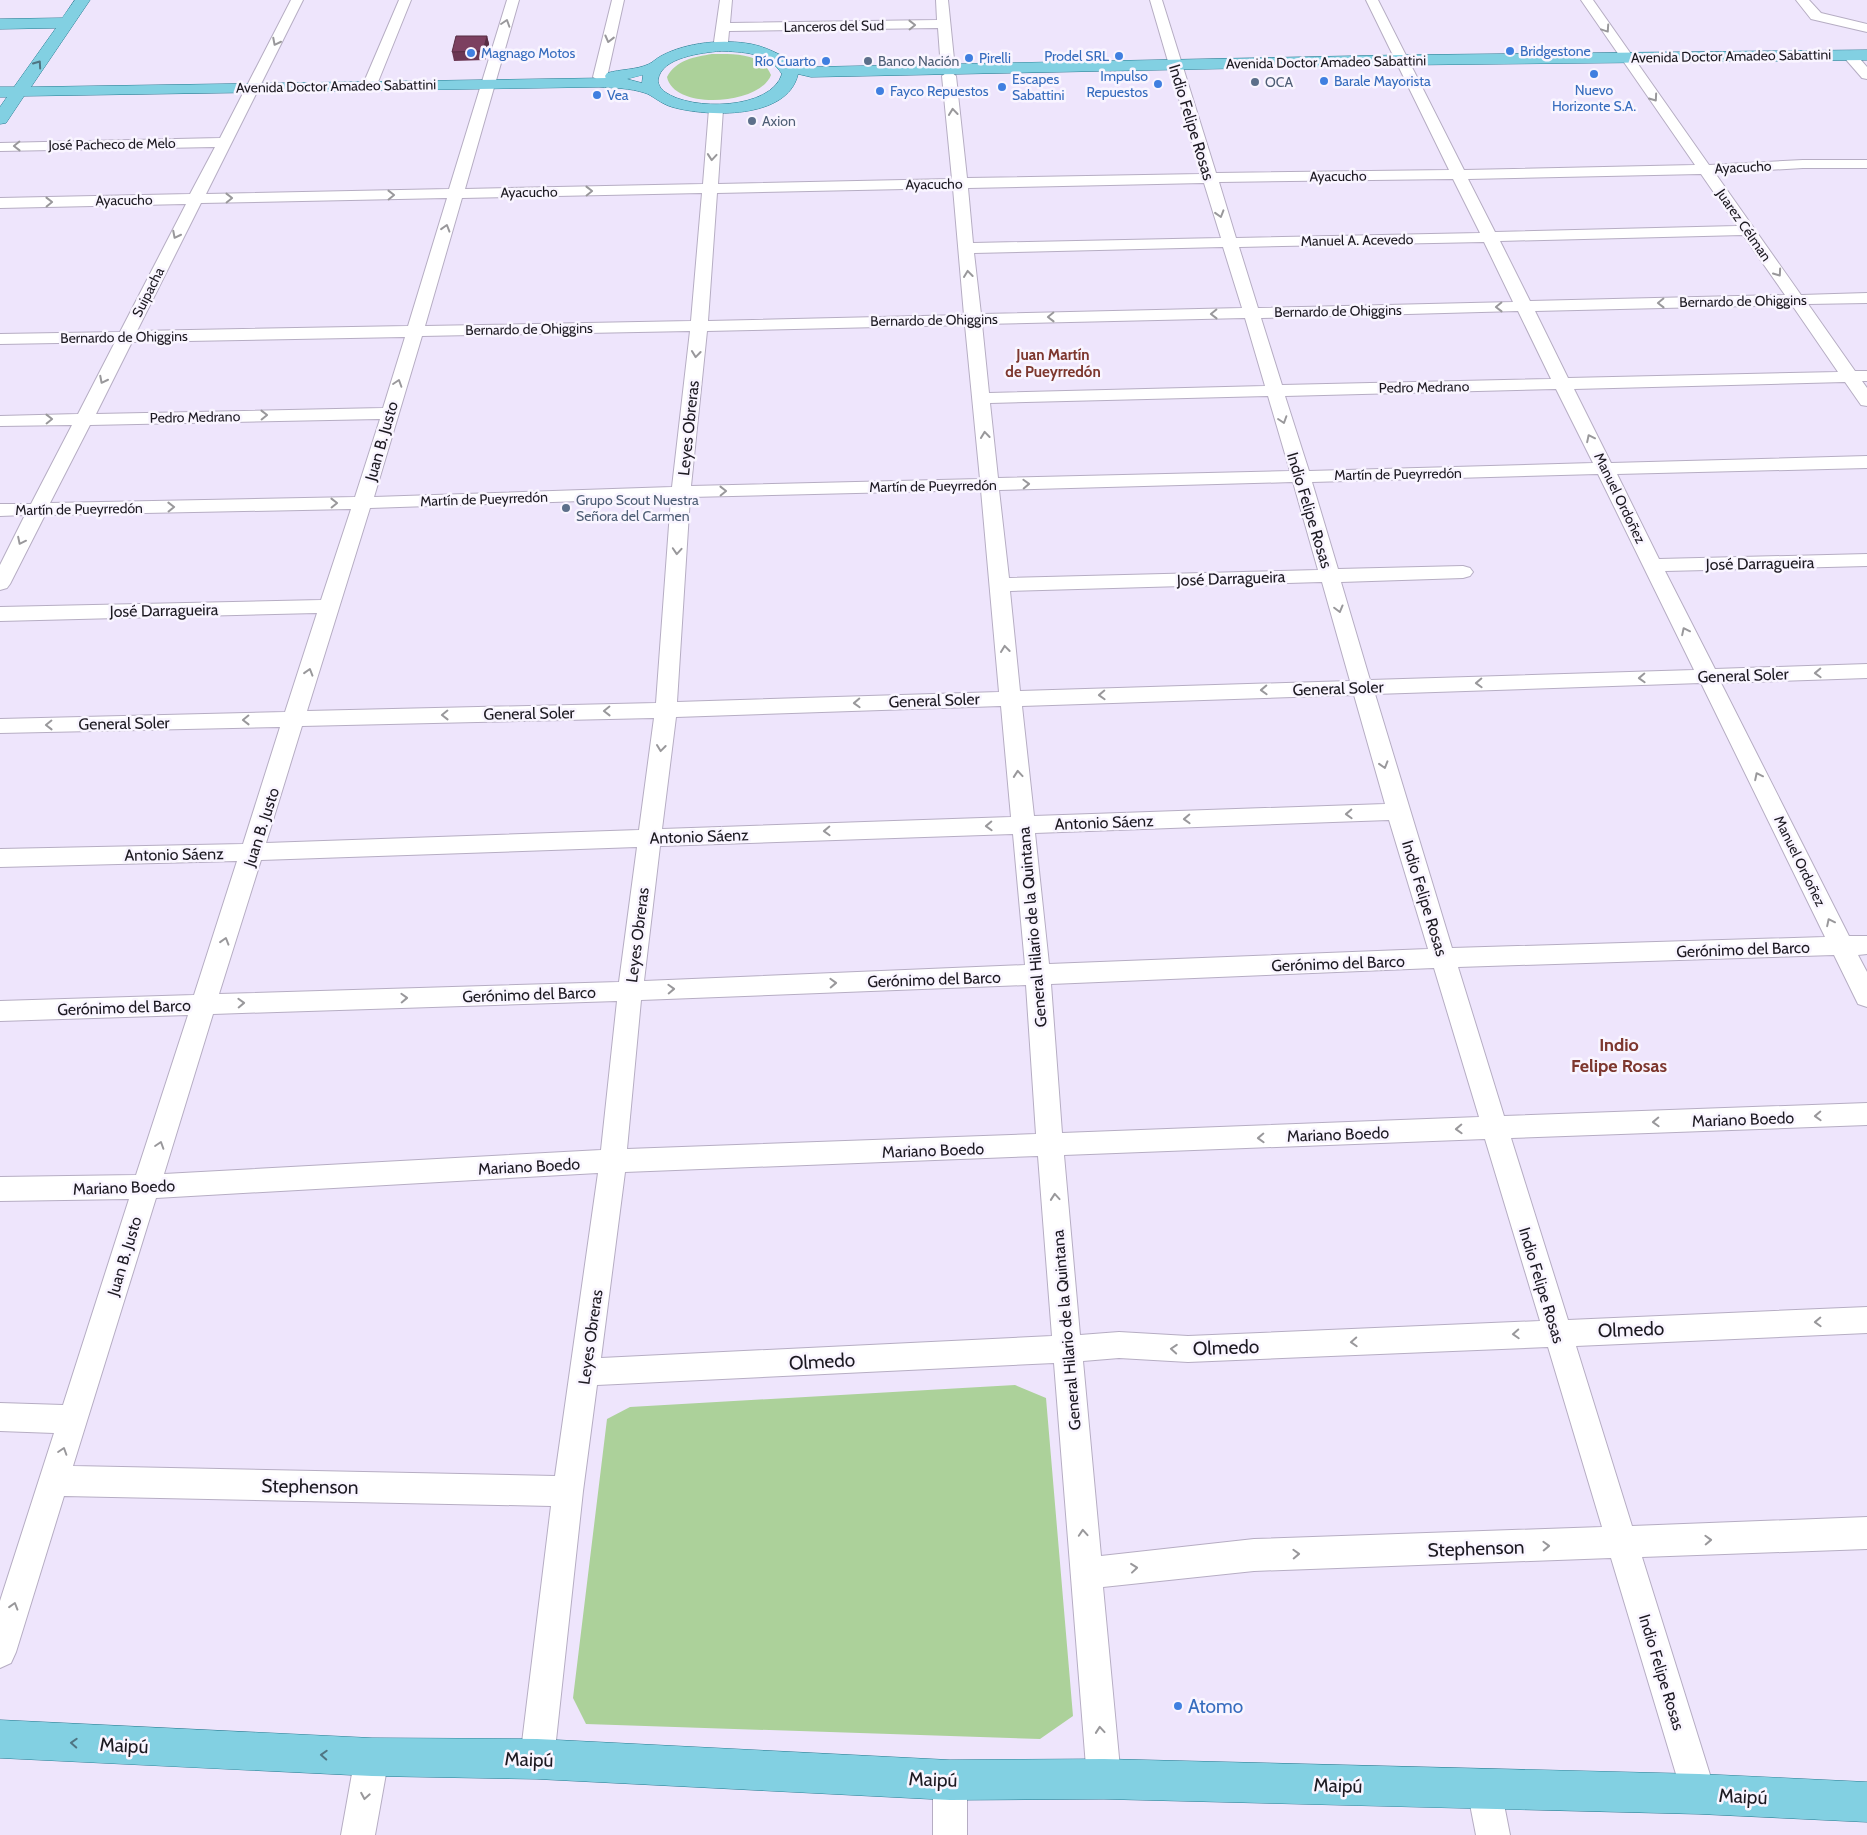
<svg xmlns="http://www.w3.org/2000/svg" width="1867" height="1835" viewBox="0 0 1867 1835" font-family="Cabin,sans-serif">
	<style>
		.green { fill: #acd19a }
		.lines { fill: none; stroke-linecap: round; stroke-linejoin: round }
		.minor-casing { stroke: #b6adc3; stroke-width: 2 }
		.major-casing { stroke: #287c92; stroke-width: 1 }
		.minor { fill: #fff; fill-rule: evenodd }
		.major { fill: #82d0e2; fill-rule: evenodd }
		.wall { fill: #6b3753 }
		.shaded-wall { fill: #572d43 }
		.building { fill: #7c4060; stroke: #572d43 }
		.oneway { stroke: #99989b }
		.oneway2 { stroke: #4f7482 }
		.shop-dot { fill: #3f7fe0; stroke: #f9f5ff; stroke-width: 2 }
		.service-dot { fill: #5c6f8a; stroke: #f9f5ff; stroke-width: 2 }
		.labels { text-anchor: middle; stroke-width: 5; stroke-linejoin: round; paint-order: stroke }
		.far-street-label { font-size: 14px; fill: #1c1921; stroke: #f9f5ff }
		.far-shop-label { font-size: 14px; fill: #366cbe; stroke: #f9f5ff; text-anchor: start }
		.far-service-label { font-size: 14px; fill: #4e5e75; stroke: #f9f5ff; text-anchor: start }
		.far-neighbourhood-label { font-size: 15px; font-weight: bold; fill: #7d372e; stroke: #f9f5ff }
		.street-label { font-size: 16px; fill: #1c1921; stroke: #f9f5ff }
		.neighbourhood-label { font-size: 18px; font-weight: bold; fill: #7d372e; stroke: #f9f5ff }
		.near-street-label { font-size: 19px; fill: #1c1921; stroke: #f9f5ff }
		.near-shop-label { font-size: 19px; fill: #366cbe; stroke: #f9f5ff; text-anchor: start }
	</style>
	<rect width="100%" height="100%" fill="#eee5fc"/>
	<path class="green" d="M712,54c20,0 50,-2 59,21 -11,30 -97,36 -104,2 9,-17 27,-20 45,-23z
		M1015,1385l31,13 27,318 -33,23 -454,-15 -13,-26 34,-279 23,-12z"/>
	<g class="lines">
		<g class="minor-casing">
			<path id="minor" d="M291,0h12l-97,194 243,-5 58,-189h12l-54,189 238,-5 6,-75 2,-3h10l2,3 -5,75 234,-5 -10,-103 4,-3 -5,-4 -3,-41 -209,3 -1,11 -7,4 -7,-4 6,-42h12l-2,23 207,-3 -1,-20h12l7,69 -4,3 5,4 11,102 234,-4 -51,-174h12l54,173 233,-3 -83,-170h12l86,170 231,-5 -114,-165h12l116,165 94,-5h64v8h-64l-88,5 86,122 66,-2v10l-59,1 47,67h12v10h-5l5,7v18l-6,-1 -16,-23 -271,7 37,74 256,-7v12l-250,6 42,85 208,-5v12l-202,5 50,98 152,-5v14l-146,5 128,253h18v18l-9,1 9,17v35l-9,-3 -24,-49 -376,12 46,149 363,-13v22l-356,13 57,182 299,-13v26l-291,13 56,180 235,-9v32l-225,8 74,237 -5,12 -12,5 -12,-5 -5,-12 -71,-236 -357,13 -151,16 18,192 -5,12 -12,5 -12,-5 -5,-12 -33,-416 -457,22 -14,106 -29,268 -5,12 -12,5 -12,-5 -5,-12 31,-253 -487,-10 -48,156 -5,11 -11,5v-67l54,-168 -54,-2v-28l63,2 66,-206 -129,2v-24l136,-2 52,-160 -188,6v-20l194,-6 43,-134 -237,6v-18l243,-5 37,-117 -280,6v-14l285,-7 32,-99 -317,8v-14l321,-7 30,-91 -306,6 -35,69 -3,4 -7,2v-25l25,-50 -25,1v-12h31l41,-79 -72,1v-10l78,-2 37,-72 -115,2v-10l120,-2 66,-128 -186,4v-10l190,-4 25,-47 -215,4v-8l220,-5zM1701,174l36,52 -242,6 -27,-53zM1453,179l27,54 -244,5 -17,-56zM1204,183l17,55 -248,5 -5,-55zM953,188l11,127 -256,6 9,-128zM702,193l-11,128 -266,5 37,-128zM447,198l-39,128 -271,5 64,-128zM1743,235l42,60 -255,6 -30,-60zM1484,242l29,60 -255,6 -19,-61zM1223,247l19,61 -261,6 -7,-61zM1792,305l46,67 -270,6 -33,-67zM1518,311l33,68 -269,6 -21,-67zM1245,318l20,68 -276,7 -7,-69zM965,325l15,154 -289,7 16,-155zM690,331l-18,156 -298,10 48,-161zM405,337l-22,71 -287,6 36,-72zM1556,389l37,74 -284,8 -24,-75zM1268,396l22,75 -292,7 -8,-75zM380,419l-25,78 -305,6 40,-78zM1598,474l96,196 -324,10 -29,-98 122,-4 7,-2 3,-4 -3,-4 -7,-2 -125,3 -26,-87zM1293,482l25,88 -309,8 -10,-88zM981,490l18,202 -322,10 13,-205zM671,498l-15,205 -349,8 63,-203zM1322,582l28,99 -330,10 -10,-100zM1701,683l124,254 -373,11 -77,-254zM1354,695l31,109 -351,12 -12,-110zM1001,706l10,111 -349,12 14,-112zM654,718l-15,112 -373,13 36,-117zM1389,820l39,129 -379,15 -14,-131zM1013,834l12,131 -381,16 16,-135zM637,847l-18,135 -400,12 42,-134zM1434,968l45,149 -417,16 -11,-149zM1026,985l10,149 -409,15 14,-149zM617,1001l-16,149 -437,24 49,-160zM1485,1139l55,182 -352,15 -69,-4 -39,3 -16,-180zM1038,1156l14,180 -451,22 24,-186zM598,1173l-43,303 -482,-10 83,-268zM1548,1347l54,180 -348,12 -153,17 -18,-195 36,-3 69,4z
				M399,0h12l-33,82 -2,3h-10l-2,-3z
				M612,0h12l-17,77 -7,4 -7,-4z
				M1796,0h13l12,13 46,11v8l-56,-13z
				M1849,51l5,1 13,15v12l-5,-1 -20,-23z
				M372,1740l12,5 5,12 -14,78h-34l14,-78 5,-12z
				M950,1763l12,5 5,12v55h-34v-55l5,-12z
				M1484,1772l12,5 5,12 9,46h-34l-9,-46 5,-12z"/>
		</g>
		<g class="major-casing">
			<path id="major" d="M75,0h15l-59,87 575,-9 -1,-2 2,-3c14,-4 29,-3 42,-9 4,-2 8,-6 12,-8 26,-14 62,-17 90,-12 22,4 38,18 60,23l591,-12 465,-5v10l-465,5 -591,12 -13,-3c-10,46 -91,43 -126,33 -11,-3 -20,-12 -27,-14 -15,-5 -31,-5 -46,-6l-575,9 -18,27 -6,1v-17l7,-10h-7v-10h14l42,-59 -56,1v-10l62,-1zM720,51c23,1 48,1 62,23 -11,36 -91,37 -117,18 -4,-3 -7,-7 -7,-12 3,-23 44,-27 62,-29zM643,75l-1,8 -15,-4z
				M0,1720l372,18 165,1 413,21 154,-1 595,15 168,8v40l-168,-8 -595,-15 -154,1 -413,-21 -165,-3 -372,-18z"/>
		</g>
		<use href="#minor" class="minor"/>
		<use href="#major" class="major"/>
	</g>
	<path class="wall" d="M487,36l2,8 -4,16 -31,1 -2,-9z"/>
	<path class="shaded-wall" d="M487,36l2,8 -4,16 -2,-9z"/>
	<path class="building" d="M456,36h31l-4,15 -31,1z"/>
	<defs><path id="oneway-chevron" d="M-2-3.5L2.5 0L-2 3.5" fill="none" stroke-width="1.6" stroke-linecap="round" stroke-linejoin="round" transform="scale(1.25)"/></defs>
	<g class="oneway">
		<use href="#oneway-chevron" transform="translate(506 23) rotate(-72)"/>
		<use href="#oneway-chevron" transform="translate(912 25) rotate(-1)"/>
		<use href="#oneway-chevron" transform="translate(1606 29) rotate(56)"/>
		<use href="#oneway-chevron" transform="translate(609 39) rotate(104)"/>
		<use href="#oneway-chevron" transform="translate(276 42) rotate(117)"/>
		<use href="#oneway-chevron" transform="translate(1654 98) rotate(55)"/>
		<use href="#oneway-chevron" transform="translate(953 112) rotate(-96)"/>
		<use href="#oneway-chevron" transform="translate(17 146) rotate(179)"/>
		<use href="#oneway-chevron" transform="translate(712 157) rotate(95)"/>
		<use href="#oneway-chevron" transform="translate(589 191) rotate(-1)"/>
		<use href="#oneway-chevron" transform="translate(391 195) rotate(-1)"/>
		<use href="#oneway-chevron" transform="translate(229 198) rotate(-1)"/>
		<use href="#oneway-chevron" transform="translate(49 202) rotate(-1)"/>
		<use href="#oneway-chevron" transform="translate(1220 214) rotate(73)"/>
		<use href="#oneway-chevron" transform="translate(446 228) rotate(-73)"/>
		<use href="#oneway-chevron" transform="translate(176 235) rotate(117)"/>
		<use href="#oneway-chevron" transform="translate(1778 273) rotate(55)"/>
		<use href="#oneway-chevron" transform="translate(968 274) rotate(-97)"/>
		<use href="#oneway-chevron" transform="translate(1661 303) rotate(179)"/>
		<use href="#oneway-chevron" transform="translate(1499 307) rotate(179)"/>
		<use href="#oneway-chevron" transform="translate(1214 314) rotate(179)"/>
		<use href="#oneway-chevron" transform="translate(1051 317) rotate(179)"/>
		<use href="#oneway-chevron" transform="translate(696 354) rotate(96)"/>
		<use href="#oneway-chevron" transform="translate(103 380) rotate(117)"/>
		<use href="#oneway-chevron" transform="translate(398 383) rotate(-72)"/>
		<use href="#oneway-chevron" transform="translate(264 415) rotate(-1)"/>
		<use href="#oneway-chevron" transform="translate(49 419) rotate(-1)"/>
		<use href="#oneway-chevron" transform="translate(1283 420) rotate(72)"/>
		<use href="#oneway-chevron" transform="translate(985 435) rotate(-96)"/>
		<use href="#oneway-chevron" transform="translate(1590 438) rotate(-116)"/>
		<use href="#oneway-chevron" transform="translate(1026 484) rotate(-2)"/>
		<use href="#oneway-chevron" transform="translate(723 491) rotate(-1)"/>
		<use href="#oneway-chevron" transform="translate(334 503) rotate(-1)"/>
		<use href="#oneway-chevron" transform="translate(171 507) rotate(-1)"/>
		<use href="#oneway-chevron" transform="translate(21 541) rotate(116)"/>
		<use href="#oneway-chevron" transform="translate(677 551) rotate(94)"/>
		<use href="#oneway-chevron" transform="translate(1339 609) rotate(75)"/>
		<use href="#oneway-chevron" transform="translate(1685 631) rotate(-116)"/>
		<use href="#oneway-chevron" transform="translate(1005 649) rotate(-97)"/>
		<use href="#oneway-chevron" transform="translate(309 672) rotate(-73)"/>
		<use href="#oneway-chevron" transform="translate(1818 673) rotate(178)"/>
		<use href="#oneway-chevron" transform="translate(1642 678) rotate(178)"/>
		<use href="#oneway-chevron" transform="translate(1479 683) rotate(178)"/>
		<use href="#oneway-chevron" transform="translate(1264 690) rotate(178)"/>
		<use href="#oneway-chevron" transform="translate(1102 695) rotate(178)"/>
		<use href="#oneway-chevron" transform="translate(857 703) rotate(178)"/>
		<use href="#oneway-chevron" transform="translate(607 711) rotate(179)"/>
		<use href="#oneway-chevron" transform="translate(445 715) rotate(179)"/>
		<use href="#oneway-chevron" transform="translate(246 720) rotate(179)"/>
		<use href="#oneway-chevron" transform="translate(49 725) rotate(179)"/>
		<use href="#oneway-chevron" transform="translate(661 748) rotate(97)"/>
		<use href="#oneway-chevron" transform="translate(1384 765) rotate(73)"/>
		<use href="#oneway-chevron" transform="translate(1018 774) rotate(-95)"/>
		<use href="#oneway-chevron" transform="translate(1758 776) rotate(-116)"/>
		<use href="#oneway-chevron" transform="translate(1349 814) rotate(178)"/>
		<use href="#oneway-chevron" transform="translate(1187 819) rotate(178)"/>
		<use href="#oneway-chevron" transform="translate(989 826) rotate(178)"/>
		<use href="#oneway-chevron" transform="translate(827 831) rotate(178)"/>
		<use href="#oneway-chevron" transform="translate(1830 922) rotate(-116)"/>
		<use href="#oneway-chevron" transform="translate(225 941) rotate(-73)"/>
		<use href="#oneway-chevron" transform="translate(833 983) rotate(-2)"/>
		<use href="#oneway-chevron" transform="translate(671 989) rotate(-2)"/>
		<use href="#oneway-chevron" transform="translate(404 998) rotate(-2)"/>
		<use href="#oneway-chevron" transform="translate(241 1003) rotate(-2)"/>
		<use href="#oneway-chevron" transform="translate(1818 1116) rotate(178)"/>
		<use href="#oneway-chevron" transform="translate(1656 1122) rotate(178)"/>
		<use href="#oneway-chevron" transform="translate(1459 1129) rotate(178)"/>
		<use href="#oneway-chevron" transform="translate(1261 1138) rotate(178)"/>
		<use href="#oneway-chevron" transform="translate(160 1145) rotate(-72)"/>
		<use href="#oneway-chevron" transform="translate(1055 1197) rotate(-95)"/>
		<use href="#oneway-chevron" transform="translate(1818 1322) rotate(178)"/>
		<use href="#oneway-chevron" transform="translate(1516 1334) rotate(177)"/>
		<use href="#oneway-chevron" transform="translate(1354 1342) rotate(177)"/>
		<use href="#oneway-chevron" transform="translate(1174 1349) rotate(-176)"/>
		<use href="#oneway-chevron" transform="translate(63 1451) rotate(-72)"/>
		<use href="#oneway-chevron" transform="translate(1083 1533) rotate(-94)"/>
		<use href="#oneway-chevron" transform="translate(1708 1540) rotate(-2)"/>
		<use href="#oneway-chevron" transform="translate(1546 1546) rotate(-2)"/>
		<use href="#oneway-chevron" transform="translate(1296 1554) rotate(-2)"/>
		<use href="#oneway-chevron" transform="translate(1134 1568) rotate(-6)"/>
		<use href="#oneway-chevron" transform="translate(14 1606) rotate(-73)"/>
		<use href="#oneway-chevron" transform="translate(1100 1730) rotate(-95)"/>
		<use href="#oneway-chevron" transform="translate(365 1796) rotate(100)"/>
	</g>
	<g class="oneway2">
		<use href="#oneway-chevron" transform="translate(38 64) rotate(-55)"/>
		<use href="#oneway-chevron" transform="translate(74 1743) rotate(-177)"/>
		<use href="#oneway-chevron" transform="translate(324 1755) rotate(-177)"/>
	</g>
	<g class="shop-dot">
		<circle cx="1510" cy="51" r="5"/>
		<circle cx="471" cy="53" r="5"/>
		<circle cx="1119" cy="56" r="5"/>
		<circle cx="969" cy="58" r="5"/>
		<circle cx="826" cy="61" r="5"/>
		<circle cx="1594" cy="74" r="5"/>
		<circle cx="1324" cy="81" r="5"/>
		<circle cx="1158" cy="84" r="5"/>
		<circle cx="1002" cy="87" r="5"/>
		<circle cx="880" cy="91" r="5"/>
		<circle cx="597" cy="95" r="5"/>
		<circle cx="1178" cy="1706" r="5"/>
	</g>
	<g class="service-dot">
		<circle cx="868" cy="61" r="5"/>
		<circle cx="1255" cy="82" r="5"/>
		<circle cx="752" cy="121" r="5"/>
		<circle cx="566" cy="508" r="5"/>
	</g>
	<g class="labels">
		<g class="far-street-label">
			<text transform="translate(834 26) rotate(-1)" y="5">Lanceros del Sud</text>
			<text transform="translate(1731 56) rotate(-1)" y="5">Avenida Doctor Amadeo Sabattini</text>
			<text transform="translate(1326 62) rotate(-1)" y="5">Avenida Doctor Amadeo Sabattini</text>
			<text transform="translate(336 86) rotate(-1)" y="5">Avenida Doctor Amadeo Sabattini</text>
			<text transform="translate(112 144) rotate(-1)" y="5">José Pacheco de Melo</text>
			<text transform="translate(1743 167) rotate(-3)" y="5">Ayacucho</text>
			<text transform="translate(1338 176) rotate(-1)" y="5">Ayacucho</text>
			<text transform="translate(934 184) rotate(-1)" y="5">Ayacucho</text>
			<text transform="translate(529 192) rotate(-1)" y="5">Ayacucho</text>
			<text transform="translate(124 200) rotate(-1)" y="5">Ayacucho</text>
			<text transform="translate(1744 225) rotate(55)" y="5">Juarez Célman</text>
			<text transform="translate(1357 240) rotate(-1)" y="5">Manuel A. Acevedo</text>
			<text transform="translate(148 292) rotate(-63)" y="5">Suipacha</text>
			<text transform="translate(1743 301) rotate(-1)" y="5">Bernardo de Ohiggins</text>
			<text transform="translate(1338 311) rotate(-1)" y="5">Bernardo de Ohiggins</text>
			<text transform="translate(934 320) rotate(-1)" y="5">Bernardo de Ohiggins</text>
			<text transform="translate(529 329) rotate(-1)" y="5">Bernardo de Ohiggins</text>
			<text transform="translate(124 337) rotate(-1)" y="5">Bernardo de Ohiggins</text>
			<text transform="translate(1424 387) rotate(-1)" y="5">Pedro Medrano</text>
			<text transform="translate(195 417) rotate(-1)" y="5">Pedro Medrano</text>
			<text transform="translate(1398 474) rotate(-1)" y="5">Martín de Pueyrredón</text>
			<text transform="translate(933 486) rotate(-1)" y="5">Martín de Pueyrredón</text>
			<text transform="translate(1620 498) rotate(64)" y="5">Manuel Ordoñez</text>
			<text transform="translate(484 499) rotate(-2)" y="5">Martín de Pueyrredón</text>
			<text transform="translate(79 509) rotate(-1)" y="5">Martín de Pueyrredón</text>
			<text transform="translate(1800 861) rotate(64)" y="5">Manuel Ordoñez</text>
		</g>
		<g class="far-shop-label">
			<text x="1520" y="56">Bridgestone</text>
			<text x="481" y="58">Magnago Motos</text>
			<text x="1109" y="61" text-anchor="end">Prodel SRL</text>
			<text x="979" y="63">Pirelli</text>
			<text x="816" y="66" text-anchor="end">Río Cuarto</text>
			<text x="1148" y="81" text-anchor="end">Impulso<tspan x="1148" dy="16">Repuestos</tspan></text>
			<text x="1012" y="84">Escapes<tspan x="1012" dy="16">Sabattini</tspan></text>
			<text x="1334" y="86">Barale Mayorista</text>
			<text x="1594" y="95" text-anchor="middle">Nuevo<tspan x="1594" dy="16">Horizonte S.A.</tspan></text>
			<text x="890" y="96">Fayco Repuestos</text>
			<text x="607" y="100">Vea</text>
		</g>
		<g class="far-service-label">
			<text x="878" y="66">Banco Nación</text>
			<text x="1265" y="87">OCA</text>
			<text x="762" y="126">Axion</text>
			<text x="576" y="505">Grupo Scout Nuestra<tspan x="576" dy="16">Señora del Carmen</tspan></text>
		</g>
		<g class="far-neighbourhood-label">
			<text x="1053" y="360">Juan Martín<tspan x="1053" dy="17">de Pueyrredón</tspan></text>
		</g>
		<g class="street-label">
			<text transform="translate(1192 122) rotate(73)" y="6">Indio Felipe Rosas</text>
			<text transform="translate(688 428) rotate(-84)" y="6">Leyes Obreras</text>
			<text transform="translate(381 441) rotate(-74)" y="6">Juan B. Justo</text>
			<text transform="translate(1310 510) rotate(73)" y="6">Indio Felipe Rosas</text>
			<text transform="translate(1760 563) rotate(-1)" y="6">José Darragueira</text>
			<text transform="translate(1231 578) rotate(-2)" y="6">José Darragueira</text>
			<text transform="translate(164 610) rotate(-1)" y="6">José Darragueira</text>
			<text transform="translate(1743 675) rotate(-2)" y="6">General Soler</text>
			<text transform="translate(1338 688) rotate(-2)" y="6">General Soler</text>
			<text transform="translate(934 700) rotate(-2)" y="6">General Soler</text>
			<text transform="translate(529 713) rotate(-1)" y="6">General Soler</text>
			<text transform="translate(124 723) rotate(-1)" y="6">General Soler</text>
			<text transform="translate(1104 822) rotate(-2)" y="6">Antonio Sáenz</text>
			<text transform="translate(261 827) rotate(-72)" y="6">Juan B. Justo</text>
			<text transform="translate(699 836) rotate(-2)" y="6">Antonio Sáenz</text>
			<text transform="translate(174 854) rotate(-1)" y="6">Antonio Sáenz</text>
			<text transform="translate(1425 898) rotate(73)" y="6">Indio Felipe Rosas</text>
			<text transform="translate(1032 927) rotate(-95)" y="6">General Hilario de la Quintana</text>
			<text transform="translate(637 935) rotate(-83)" y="6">Leyes Obreras</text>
			<text transform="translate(1743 949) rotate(-2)" y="6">Gerónimo del Barco</text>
			<text transform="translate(1338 963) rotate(-2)" y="6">Gerónimo del Barco</text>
			<text transform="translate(934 979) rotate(-2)" y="6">Gerónimo del Barco</text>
			<text transform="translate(529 994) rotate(-2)" y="6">Gerónimo del Barco</text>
			<text transform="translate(124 1007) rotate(-2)" y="6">Gerónimo del Barco</text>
			<text transform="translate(1743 1119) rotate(-2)" y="6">Mariano Boedo</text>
			<text transform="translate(1338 1134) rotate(-2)" y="6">Mariano Boedo</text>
			<text transform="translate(933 1150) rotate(-2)" y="6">Mariano Boedo</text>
			<text transform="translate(529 1166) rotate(-3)" y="6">Mariano Boedo</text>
			<text transform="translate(124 1187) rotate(-2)" y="6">Mariano Boedo</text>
			<text transform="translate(124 1256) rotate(-73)" y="6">Juan B. Justo</text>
			<text transform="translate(1542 1285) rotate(73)" y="6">Indio Felipe Rosas</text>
			<text transform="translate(1066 1330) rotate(-95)" y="6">General Hilario de la Quintana</text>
			<text transform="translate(590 1337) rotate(-82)" y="6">Leyes Obreras</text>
			<text transform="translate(1662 1672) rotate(73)" y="6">Indio Felipe Rosas</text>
		</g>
		<g class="neighbourhood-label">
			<text x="1619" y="1051">Indio<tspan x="1619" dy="21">Felipe Rosas</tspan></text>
		</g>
		<g class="near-street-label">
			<text transform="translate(1631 1329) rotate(-2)" y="7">Olmedo</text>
			<text transform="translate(1226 1347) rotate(-2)" y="7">Olmedo</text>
			<text transform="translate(822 1361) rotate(-3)" y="7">Olmedo</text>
			<text transform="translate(310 1486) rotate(1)" y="7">Stephenson</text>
			<text transform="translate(1476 1548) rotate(-2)" y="7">Stephenson</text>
			<text transform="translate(124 1745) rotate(3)" y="7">Maipú</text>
			<text transform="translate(529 1759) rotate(2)" y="7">Maipú</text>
			<text transform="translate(933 1779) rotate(2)" y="7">Maipú</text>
			<text transform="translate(1338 1785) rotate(2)" y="7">Maipú</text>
			<text transform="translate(1743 1796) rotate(3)" y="7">Maipú</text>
		</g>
		<g class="near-shop-label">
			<text x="1188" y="1713">Atomo</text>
		</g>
	</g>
</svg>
